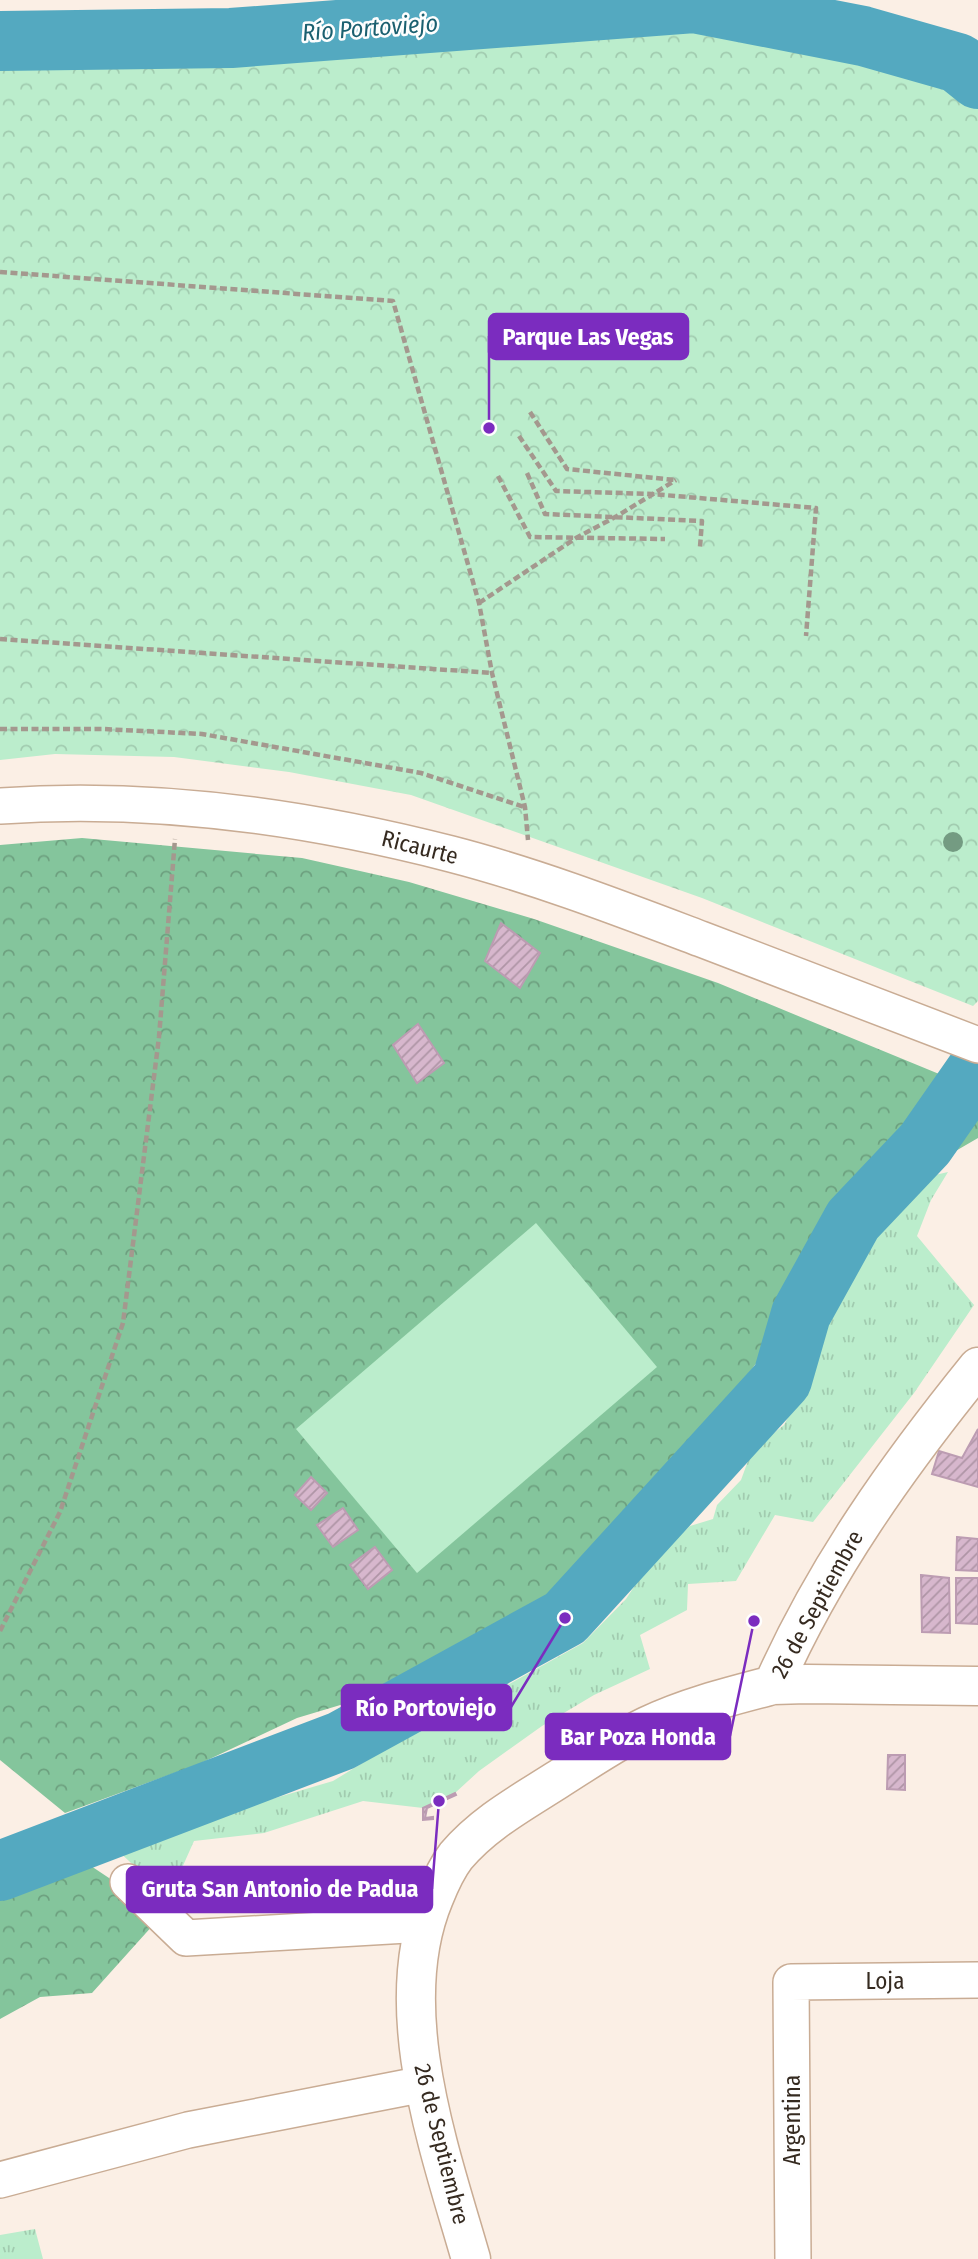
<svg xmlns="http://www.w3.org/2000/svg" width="978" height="2259" viewBox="0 0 978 2259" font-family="'Fira Sans Condensed',sans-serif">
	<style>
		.grass { fill: url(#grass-tufts) }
		.forest { fill: url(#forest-crowns) }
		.park { fill: url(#park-crowns) }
		.pitch { fill: #bbedcc }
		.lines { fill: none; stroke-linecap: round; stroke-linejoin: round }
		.river { stroke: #54a9c0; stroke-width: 60 }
		.building { fill: url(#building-hatch); stroke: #bc9cb2; stroke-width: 2 }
		.minor-casing { stroke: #c9ac94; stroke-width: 38 }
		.tertiary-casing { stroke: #c9ac94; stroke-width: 41 }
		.path { stroke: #a4988e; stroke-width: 4.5; stroke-dasharray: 7 3.5; stroke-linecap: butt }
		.minor { stroke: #fff; stroke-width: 35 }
		.tertiary { stroke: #fff; stroke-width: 38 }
		.tree { fill: #749b82 }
		.labels { text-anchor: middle; stroke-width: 5; stroke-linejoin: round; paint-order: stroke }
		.street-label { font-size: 23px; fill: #352a20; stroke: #fefefe }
		.water-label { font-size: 24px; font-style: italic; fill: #1b6070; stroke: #fefefe }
		.leader { fill: none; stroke: #7b2cbf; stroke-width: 2.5 }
		.callout-dot { fill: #7b2cbf; stroke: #fefefe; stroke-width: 2.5 }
		.callout { fill: #7b2cbf; stroke: #7b2cbf; stroke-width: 2.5 }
		.callout-label { font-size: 24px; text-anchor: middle; font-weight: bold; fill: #fff }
	</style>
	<defs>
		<pattern id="grass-tufts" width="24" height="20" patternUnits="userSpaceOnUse" patternTransform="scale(1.75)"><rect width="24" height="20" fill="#bbedcc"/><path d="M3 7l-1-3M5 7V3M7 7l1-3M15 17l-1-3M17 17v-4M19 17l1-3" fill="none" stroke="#a1cbaf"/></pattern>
		<pattern id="forest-crowns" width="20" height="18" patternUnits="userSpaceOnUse" patternTransform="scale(1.75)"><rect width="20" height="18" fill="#84c59c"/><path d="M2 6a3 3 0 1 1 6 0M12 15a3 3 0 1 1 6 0" fill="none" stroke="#6da07f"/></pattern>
		<pattern id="park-crowns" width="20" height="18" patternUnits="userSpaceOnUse" patternTransform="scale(1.75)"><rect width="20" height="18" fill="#bbedcc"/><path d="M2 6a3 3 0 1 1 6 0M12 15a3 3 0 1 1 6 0" fill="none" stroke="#a1cbaf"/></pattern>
		<pattern id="building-hatch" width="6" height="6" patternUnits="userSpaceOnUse" patternTransform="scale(1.75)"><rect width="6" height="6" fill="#d7b7cd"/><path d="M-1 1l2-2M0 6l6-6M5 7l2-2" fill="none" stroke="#af95a6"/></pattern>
	</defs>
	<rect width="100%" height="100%" fill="#fbefe5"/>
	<path class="grass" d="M948,1172l-17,28 -14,36 57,69 -60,88 -101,129 -38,-7 -39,66 -48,3 -1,26 -47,25 10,34 -56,26 -52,31 -63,45 -24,22 -32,15 -60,-7 -99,32 -70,8 -21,47h-15l-43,-40 35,-13 183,-54 77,-47 92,-46 81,-45 43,-44 25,-38 39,-35 23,-7 4,-14 24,-25 11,-30 32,-25 27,-52 9,-69 51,-77 38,-46z
		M35,2229l8,30h-43v-24z"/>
	<path class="forest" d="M82,838l220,20 107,24 125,37 184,64 260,107v48l-148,86 -70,134 -69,94 -141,152 -123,75 -130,39 -98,46 -134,49 -65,-53v-915z
		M82,1860l81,54 -71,79 -52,4 -40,22v-120z"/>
	<path class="park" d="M658,25l265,44 55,33v899l-5,5 -271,-108 -291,-103 -122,-23 -115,-15 -119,-3 -55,6v-697l51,-4 177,3z"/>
	<path class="pitch" d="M536,1223l121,144 -240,206 -121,-144z"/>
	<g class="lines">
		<path class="river" d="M0,41l231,-3 463,-35 169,33 95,27 20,16
			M0,1871l341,-130 224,-123 217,-238 19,-66 52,-94 72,-76 53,-76"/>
	</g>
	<path class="building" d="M501,923l39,30 -20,35 -35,-27z
		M418,1024l26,39 -27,20 -24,-38z
		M978,1429v58l-46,-13 7,-23 23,7z
		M311,1477l16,16 -16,17 -16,-15z
		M343,1508l15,22 -25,17 -16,-22z
		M957,1537l21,2v32l-22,-1z
		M375,1547l17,23 -24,19 -18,-24z
		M921,1575l28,3 1,55 -28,-1z
		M956,1578h22v46l-22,-1z
		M888,1755h17v35l-18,-1z
		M455,1793l1,2 -29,13 -2,10 8,-1v2l-10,1v-12z"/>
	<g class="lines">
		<g class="minor-casing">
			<path id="minor" d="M0,806c152,-11 303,10 451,48 85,22 168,54 250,85 93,35 185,71 277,106
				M128,1882l58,56 238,-14
				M0,2180l188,-50 236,-46
				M793,2259l-2,-277 187,-2"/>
		</g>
		<g class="tertiary-casing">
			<path id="tertiary" d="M773,1685l34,-1 171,2
				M471,2259c-31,-108 -83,-251 -37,-361 6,-15 12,-29 22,-42 28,-33 65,-53 101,-76 30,-19 59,-39 90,-54 40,-19 84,-30 126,-41 52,-117 124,-218 205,-318"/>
		</g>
		<path class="path" d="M0,272l393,29 86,302 13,70 33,134 3,33
			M530,412l37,57 108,11
			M519,436l37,55 96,3 164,14 -10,128
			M527,473l18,41 157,7 -2,26
			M498,476l32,61 135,2
			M479,603l97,-65 41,-22 59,-36
			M0,639l492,34
			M0,729h103l99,5 219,39 103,34
			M0,1631l60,-119 63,-189 36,-286 16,-198"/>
		<use href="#minor" class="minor"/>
		<use href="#tertiary" class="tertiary"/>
	</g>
	<circle class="tree" cx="953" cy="842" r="10"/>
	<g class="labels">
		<g class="street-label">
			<text transform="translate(420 847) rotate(14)" y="8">Ricaurte</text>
			<text transform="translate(817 1604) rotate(-61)" y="8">26 de Septiembre</text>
			<text x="885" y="1989">Loja</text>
			<text transform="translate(792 2120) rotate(-90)" y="8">Argentina</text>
			<text transform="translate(442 2144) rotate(76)" y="8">26 de Septiembre</text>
		</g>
		<g class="water-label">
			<text transform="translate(370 28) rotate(-4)" y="8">Río Portoviejo</text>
		</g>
	</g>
	<path class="leader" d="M489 428L489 336M565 1618L511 1707M754 1621L730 1736M439 1801L432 1889"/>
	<g class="callout-dot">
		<circle cx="489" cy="428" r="7"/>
		<circle cx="565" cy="1618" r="7"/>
		<circle cx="754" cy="1621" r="7"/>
		<circle cx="439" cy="1801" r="7"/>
	</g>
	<g class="callout">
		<rect x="489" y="314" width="199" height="45" rx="7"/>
		<rect x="342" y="1685" width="169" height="45" rx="7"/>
		<rect x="546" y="1714" width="184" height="45" rx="7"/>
		<rect x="127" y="1867" width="305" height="45" rx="7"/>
	</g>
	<g class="callout-label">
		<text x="588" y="345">Parque Las Vegas</text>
		<text x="426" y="1716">Río Portoviejo</text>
		<text x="638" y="1745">Bar Poza Honda</text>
		<text x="280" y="1897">Gruta San Antonio de Padua</text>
	</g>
</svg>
